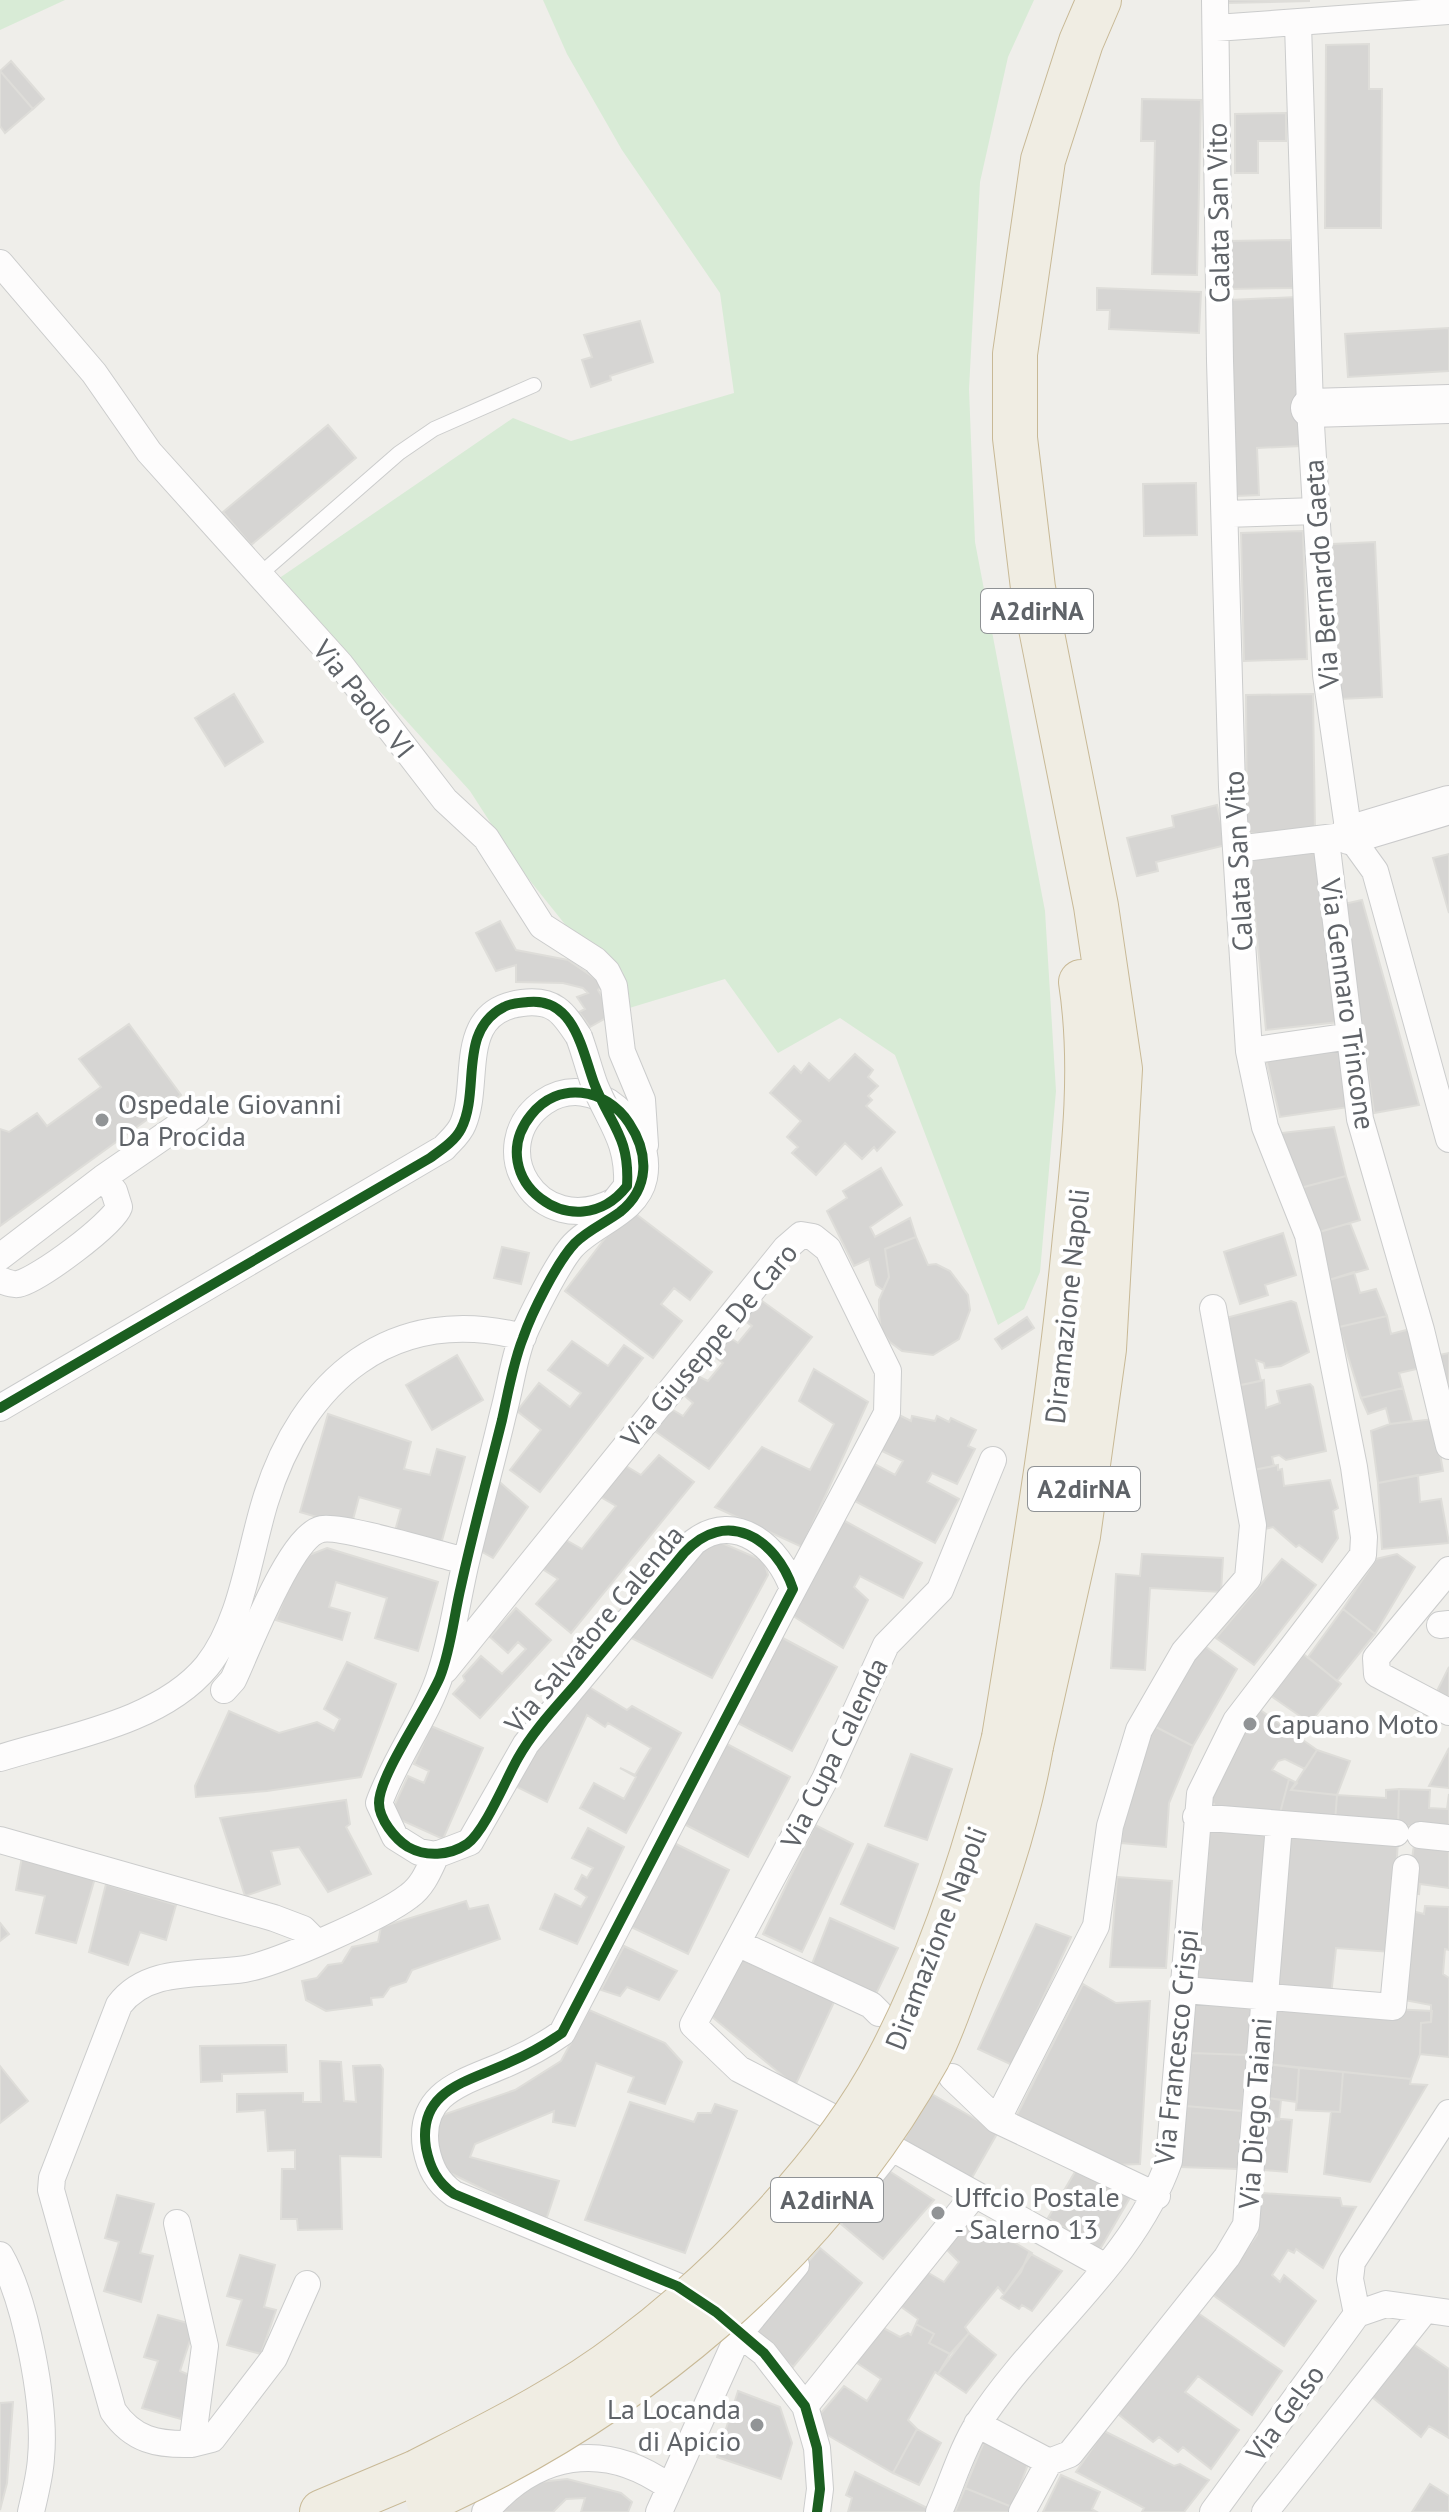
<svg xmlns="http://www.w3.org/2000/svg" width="1449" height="2512" viewBox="0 0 1449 2512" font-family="'PT Sans',sans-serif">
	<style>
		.green { fill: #d8ebd6 }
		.building { fill: #d6d5d3; stroke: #deddd9; stroke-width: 2 }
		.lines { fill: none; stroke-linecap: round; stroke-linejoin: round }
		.lane-casing { stroke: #cbcccc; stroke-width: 16 }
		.street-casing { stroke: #cbcccc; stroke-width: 28 }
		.secondary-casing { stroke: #cacacb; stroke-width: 40 }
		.highway-casing { stroke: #c8b996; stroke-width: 46 }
		.lane { stroke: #fdfcfc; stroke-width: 14 }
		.street { stroke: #fdfcfc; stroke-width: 26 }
		.secondary { stroke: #fdfcfc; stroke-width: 38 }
		.highway { stroke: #f0ede3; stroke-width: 44 }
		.street-bridge-casing { stroke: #cbcccc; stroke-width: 28; stroke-linecap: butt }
		.highway-bridge-casing { stroke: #c8b996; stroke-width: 46; stroke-linecap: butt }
		.street-bridge { stroke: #fdfcfc; stroke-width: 26 }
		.highway-bridge { stroke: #f0ede3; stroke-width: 44 }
		.cycleway-casing { stroke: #fff; stroke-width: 15 }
		.cycleway { stroke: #1b5e20; stroke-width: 10 }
		.poi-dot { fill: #919496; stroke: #fff; stroke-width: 3 }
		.labels { text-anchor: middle; stroke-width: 8; stroke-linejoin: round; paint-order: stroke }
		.shield { fill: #fff; stroke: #8f9295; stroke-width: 2 }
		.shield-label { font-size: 26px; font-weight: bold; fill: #5f6368 }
		.street-label { font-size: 28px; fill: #5f6368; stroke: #fff }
		.poi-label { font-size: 28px; fill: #5f6368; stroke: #fff; text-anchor: start }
	</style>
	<rect width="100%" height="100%" fill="#efeeea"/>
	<path class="green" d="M0,0h65l-65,30z
		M543,0h491l-26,57 -28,125 -11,207 6,153 70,369 11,180 -16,181 -16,37 -26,16 -103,-270 -55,-37 -62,35 -53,-74 -99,30 -3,-37 -51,-39 -53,-66 -49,-76 -192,-212 235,-161 58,23 163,-48 -14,-100 -98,-143 -55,-96z"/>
	<path class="building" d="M1227,0h82v1l-82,2z
		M1369,44v45h13l-1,139h-56l1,-183z
		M11,61l33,38 -11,10 -33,-38z
		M0,71l33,38 -28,24 -5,-7z
		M1142,99l59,1 -4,175 -45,-1 3,-133h-14z
		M1286,113v28h-28v32h-23v-59z
		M1291,240l2,48 -64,1 -1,-48z
		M1097,288l104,4 -2,41 -90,-4 1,-19h-13z
		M1296,297l4,149 -43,2 2,47 -23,1 -6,-196z
		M640,321l13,41 -43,14 1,4 -20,7 -9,-27 10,-3 -8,-22z
		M1449,328v43l-101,6 -3,-43z
		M328,425l28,33 -105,87 -28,-33z
		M1196,483l1,52 -53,1 -1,-52z
		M1303,531l4,128 -63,2 -3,-128z
		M1375,542l7,155 -42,2 -8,-155z
		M234,694l29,48 -38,24 -30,-48z
		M1313,694l2,139h-68l-1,-138z
		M1217,805l9,40 -70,17 2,9 -21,5 -10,-38 47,-11 -2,-11z
		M1321,845l18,177 -73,8 -17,-177z
		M1449,854v59l-16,-55z
		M1362,900l57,205 -45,8 -30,-209z
		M500,921l16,29 52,10 35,24 -5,6 15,24 -23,13 -11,-15 6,-3 -8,-12 11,-4 -5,-5 -20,-5 -47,-1v-17l-20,6 -20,-38z
		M129,1024l52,71 -181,131v-97l9,3 28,-19 10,13 54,-39 -22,-28z
		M1343,1048l6,59 -69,10 -15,-62z
		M855,1054l18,16 -5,7 10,9 -10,10 4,4 -6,6 29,26 -18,19 -3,-4 -12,12 -17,-16 -29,32 -24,-22 6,-6 -11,-10 14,-16 -31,-28 24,-27 7,7 8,-10 20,18z
		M1334,1127l12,49 -46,12 -19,-55z
		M881,1168l21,37 -32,22 5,10 35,-19 6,19 -31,12 4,28 -6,13 -7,-5 -7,-26 -15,7 -27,-55 20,-13 -4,-7z
		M1346,1176l14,44 -44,13 -16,-45z
		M628,1208l84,64 -22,28 -16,-12 -13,16 21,17 -29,37 -88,-67z
		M1350,1223l18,46 -39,11 -13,-47z
		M1283,1233l13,42 -31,10 3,10 -28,9 -16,-52z
		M916,1237l12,28 8,-1 14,7 18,24 2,15 -11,29 -26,16 -31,-4 -12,-9 -9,-12 -2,-16v-14l10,-23 -4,-28z
		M502,1247l27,6 -8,31 -27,-6z
		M1354,1272l6,21 16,-4 11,27 -48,11 -10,-47z
		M758,1298l54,39 -103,132 -57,-40 16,-22 15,9 10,-13 -13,-11 15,-17 13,6 15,-18 -12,-9 15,-19 12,8 14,-17 -11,-8z
		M1291,1301l5,2 13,49 -28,14 -16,2 -1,-5 -8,-3 5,21 -25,5 -18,-66z
		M1387,1316l4,18 23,-6 11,39 -26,6 4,15 -42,10 -22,-71z
		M1027,1317l7,11 -32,21 -7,-10z
		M572,1341l36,25 16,-21 19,13 -103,134 -30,-22 31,-40 -24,-19 22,-28 31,24 11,-14 -33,-23z
		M1449,1353v47l-10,-45z
		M457,1355l26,45 -51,30 -26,-45z
		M814,1369l54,33 -66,145 -87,-40 47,-60 48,23 24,-46 -35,-23z
		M1264,1380l2,28 14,-5 -3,-12 33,-7 3,3 13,64 -40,9 -7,-5 -7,2 2,9 -21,4 -17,-84z
		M1403,1388l9,33 -22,3 -4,-16 -18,6 -7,-16z
		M328,1414l83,28 -7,27 26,6 7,-26 28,8 -24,87 -46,-13 6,-22 -42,-12 -8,30 -51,-15z
		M899,1415l12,6 1,-5 23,5 2,-5 12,6 2,-4 25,12 -8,16 7,3 -18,35 -25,-11 -5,9 32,17 -24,44 -84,-44 20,-37 24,13 8,-14 -23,-11z
		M1434,1419l9,52 -65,12 -7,-52 19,-7z
		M659,1455l35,27 -123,151 -35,-29 22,-25 -22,-14 21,-30 25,14 34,-43 -24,-14 24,-32 25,15z
		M1278,1465v5l4,-1 2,17 46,-6 8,28 -5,3 5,27 -16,24 -23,-17 -3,2 -23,-20 -12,3 -8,-60z
		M1418,1475l2,27 21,-3 8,44 -67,6 -4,-66z
		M495,1478l33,29 -35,51 -18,-10z
		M843,1520l79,43 -19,35 -43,-22 -6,11 14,13 -25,48 -53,-34z
		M715,1540l49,21 4,14 -56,103 -85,-42 72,-87z
		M327,1548l111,34 -20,69 -43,-13 12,-40 -51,-16 -7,25 21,6 -8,27 -66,-20 23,-61z
		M1142,1554l81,4 -2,34 -71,-4 -5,82 -34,-2 5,-94 24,2z
		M1397,1554l18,13 -40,67 -32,-25 33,-50z
		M1282,1559l34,26 -62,80 -38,-27z
		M516,1608l35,32 -71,78 -27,-24 12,-13 -2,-5 18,-20 21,18 24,-25 -8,-7 -10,11 -18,-16z
		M1343,1609l32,25 -38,47 -29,-24z
		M779,1636l58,31 -45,84 -58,-30z
		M1202,1644l35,25 -44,77 -41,-21z
		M1302,1653l39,31 -31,39 -39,-27z
		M347,1662l49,22 -35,93 -94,14 -71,6 -1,-11 34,-75 50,22 38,-11 17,9 6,-12 -16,-10z
		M1449,1667v35l-13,-9z
		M584,1684l43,26 5,-4 49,27 -55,100 -46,-25 14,-25 30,16 12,-22 -16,-9 15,7 16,-27 -43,-25 -3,4 -18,-12 -40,87 -36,-18z
		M1256,1707l61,43 -12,19 -20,-10 -7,2 -6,9 17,9 -9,34 -65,-2 -1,-7 -8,2z
		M1152,1725l41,21 -24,57 -3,44 -45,-4 5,-44z
		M431,1726l52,22 -40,91 -53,-24 18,-39 16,7 5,-12 -15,-7z
		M725,1743l65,34 -42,80 -64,-33z
		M1449,1748v40l-20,-2z
		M1317,1750l33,11 -13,34 -46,-5z
		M911,1754l41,15 -25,71 -42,-14z
		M1289,1779l8,4 -6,7 46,5 -2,27 -55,-9z
		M1399,1789l31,1 -1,18 18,1 2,-15v33l-51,-1z
		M1399,1789l-1,37 -63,-4 2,-27 49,3v-8z
		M346,1800l4,24 -4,3 25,47 -43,18 -29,-45 -28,4 9,33 -35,12 -25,-78z
		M815,1825l38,19 -51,108 -39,-18z
		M1210,1827l57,3 -14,160 -56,-7z
		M588,1828l36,19 -47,97 -37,-15 15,-35 26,13 6,-10 -12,-8 7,-14 5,3 6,-10 -21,-10z
		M1286,1831l112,9 -7,112 -55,-4 -5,48 -48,-4 -9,-11z
		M670,1841l59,29 -41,84 -59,-28z
		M868,1844l50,20 -24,65 -53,-25z
		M1414,1845l35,4v39l-29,-4 -1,10 -12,-2z
		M22,1857l73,21 -19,65 -40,-10 9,-37 -29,-6z
		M1117,1877l55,4 -6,87 -56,-1z
		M106,1884l70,21 -10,35 -26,-8 -12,33 -39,-13z
		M466,1901l3,8 19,-4 12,34 -88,31 -6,12 -16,5 -7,10 -12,1 1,7 -46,6 -20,-11 -4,-19 15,-3 11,-13 14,-2 10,-16 26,-5 3,-15z
		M1425,1906l24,1v43l-4,-1 -2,25 6,4v79l-29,-3 1,-31 10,-1v-17l-32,-6 9,-89 16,4z
		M830,1918l68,30 -23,48 -65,-27z
		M0,1923l9,11 -9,7z
		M1036,1924l35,13 -59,128 -34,-16z
		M624,1946l53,25 -18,29 -32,-13 -7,9 -19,-6z
		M736,1957l99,43 -40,86 -84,-70z
		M1083,1984l33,19 34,-2 -10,163 -27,1 -96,-50z
		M1195,1998l57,2 -5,55 -56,-2z
		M1271,2003l161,8 -1,11 -10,1 -1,31 -9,25 -144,-15z
		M589,2010l76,33 17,19 -17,42 -37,-12 6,-15 -38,-14 -21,63 -22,-4 1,-11 -79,33 -5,13 89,24 -13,39 -108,-53 -1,-50 78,-27 46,-29z
		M286,2045l1,27 -65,2v7l-21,1 -1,-36z
		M1191,2053l56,2 -5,56 -56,-5z
		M320,2061l21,1 3,39 12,1 -3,-36 27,-1 3,4 -2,88 -41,-1 2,73 -44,1 -1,-11h-16l1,-50h13v-19l-27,1 -3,-41 -28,2v-18l66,-1v9h18z
		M1267,2064l32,4 -2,34 -35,-5z
		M0,2066l28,35 -28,22z
		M1299,2068l44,4 -3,40 -44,-2z
		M1343,2072l68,7 -1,5 17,1 -57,97 -46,-8 7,-62h9z
		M930,2093l68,39 -29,51 -68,-38z
		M1262,2097l19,3 -2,20 -20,-3z
		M630,2102l64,20 4,-9h13l4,-9 22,7 -52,142 -100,-33z
		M1186,2106l56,5 -4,58 -58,-2z
		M1259,2117l33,3 -5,52 -34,-3z
		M1079,2165l52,31 -31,53 -52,-31z
		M886,2169l48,31 -51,59 -42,-35z
		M1262,2193l78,5 2,8 14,1 -33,61 -27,-19 -2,4 -6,-3 -16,25 8,7 4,-7 32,26 -32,45 -71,-51 44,-60z
		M117,2195l37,9 -14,49 13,3 -12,46 -37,-11 15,-49 -14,-4z
		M970,2216l62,37 -28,41 -6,-7 -33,40 4,6 -19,21 -21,-11 5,-9 -18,-10 2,-5 -18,-13 25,-35 19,11 15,-20 -13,-13z
		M820,2248l42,35 -69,84 -43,-38z
		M1029,2253l33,18 -30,40 -10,-6 -3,4 -18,-11 20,-26z
		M240,2255l35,10 -11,42 12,3 -15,44 -34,-9 15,-45 -15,-4z
		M1195,2311l87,60 -30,44 -54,-39 -13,16 54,38 -28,39 -28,-22 -5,5 -19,-15 -6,5 -35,-28z
		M158,2315l37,10 -15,46 14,6 -13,42 -39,-11 16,-47 -14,-4z
		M916,2324l18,10 -5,9 21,11 -12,20 -3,-2 -27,48 9,9 -24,44 -69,-40 -3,-20 23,-27 23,15 14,-22 -27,-18 26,-35 20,11 8,-4 3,2z
		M969,2333l27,22 -30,38 -28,-19z
		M1413,2344l36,25v69l-20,-12 -8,11 -49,-40z
		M738,2391l42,16 12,36 -11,36 -64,-22z
		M13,2402l-6,81 -7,27v-107z
		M917,2429l24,14 -22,42 -26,-12z
		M1104,2431l70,35 6,-2 29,16 -25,32h-42l2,-4 -68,-36z
		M985,2439l45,20 -18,48 -47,-19z
		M855,2472l74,37 -2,3h-79l4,-14 -6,-3z
		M1061,2475l39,17 -8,17 5,3h-54z
		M567,2479l54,14 11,9 -4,10h-47l4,-14 -19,1 -13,13h-55l33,-29z
		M1430,2484l19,12v16h-37z
		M965,2488l47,19 -2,5h-55z"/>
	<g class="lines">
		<g class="lane-casing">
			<path id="lane" d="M258,576l141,-123 35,-24 100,-44"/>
		</g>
		<g class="street-casing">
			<path id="street" d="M1298,24l12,384 16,267 23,160 26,36 74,268
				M1216,28l233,-17
				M0,263l94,110 55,79 191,212 105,136 41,38 56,88 53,34 12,12 7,14 8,66 20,48 3,45
				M1225,514l92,-3
				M1326,840l34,279 61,211 28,116
				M1236,849l107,-13
				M1249,1051l102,-15
				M103,1178l93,-64
				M615,1201c-79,41 -133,-56 -71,-99 49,-33 110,23 100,76 -7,35 -52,45 -73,70 -14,17 -40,68 -49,90 -9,24 -12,51 -19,76 -12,51 -26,101 -38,152 -8,35 -13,72 -24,106 -13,43 -46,86 -62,131l16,34 24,15 17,3 34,-13 56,-98 168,-202c42,-32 85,6 99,47l-231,444c-17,12 -35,22 -54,30 -41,19 -91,27 -82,85 4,20 11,34 28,46l223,92
				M0,1257l103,-79 11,13 5,16c-6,17 -81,73 -101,77 -6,1 -12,-2 -18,-4
				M0,1408l444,-260c7,-8 15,-14 19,-24 18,-42 -8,-113 59,-121 32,-4 41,9 57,34
				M1449,1570l-73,88 1,16 72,38
				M1440,1625l9,-1
				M445,1670l341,-422 15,-13 12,2 15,12 60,122 -1,42 -98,184
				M224,1690l9,-10c15,-31 57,-145 89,-151 20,-4 118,26 144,32
				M0,1758c67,-21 161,-36 207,-92 35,-44 42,-112 58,-164 37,-122 127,-199 258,-165
				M1196,1817l200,16
				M1420,1835l29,3
				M0,1840l274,78 29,11 13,13
				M739,1944l132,61 8,8
				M1185,1990l208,17 13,-139
				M952,2077l45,43 160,76
				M830,2116l-91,-47 -46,-44 132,-246 61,-134 54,-55 53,-130
				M997,2120l99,-194 14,-100 29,-96 45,-78 64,-74 5,-53 -40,-217
				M872,2173l20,-25 214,119
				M177,2223l28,123 -13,98c-35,1 -59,-4 -79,-33l-62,-221 1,-12 67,-173c29,-39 83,-29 126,-36 33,-6 137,-52 164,-73 14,-10 20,-26 27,-41
				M0,2255c26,45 46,151 41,203 -1,18 -6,36 -10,54
				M1357,2314l-7,-35 2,-17 97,-149
				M1357,2314l29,-10 63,9
				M728,2325l36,28 41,53 12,42 3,41 -3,23
				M805,2406l169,-211
				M977,2424l72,38
				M192,2444l20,-5 62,-81 33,-74
				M485,2512c51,-60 118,-72 183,-26
				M659,2512l80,-178 57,-69
				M939,2512c13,-29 23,-64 40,-90 58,-90 154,-158 190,-261l31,-367 36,-73 127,-166 1,-18 -10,-70 -46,-232 -43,-108 -16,-76 -17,-264 -12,-426 -5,-361
				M1022,2512l27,-50 21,-8 157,-197 19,-32 33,-400
				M1213,2512l144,-198
				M1265,2512l160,-202"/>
		</g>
		<g class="secondary-casing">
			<path id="secondary" d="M1310,408l139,-4
				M1349,835l100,-30"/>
		</g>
		<g class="highway-casing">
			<path id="highway" d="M1004,1738c27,-167 55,-333 71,-501 9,-84 19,-171 6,-255
				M1031,1746l47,-210 26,-187 16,-280 -24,-163 -63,-318 -18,-150v-84l28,-194 38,-118 18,-42
				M322,2512l95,-40"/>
		</g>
		<use href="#lane" class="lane"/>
		<use href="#street" class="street"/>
		<use href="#secondary" class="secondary"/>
		<use href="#highway" class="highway"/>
		<g class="street-bridge-casing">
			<path id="street-bridge" d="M579,1037c6,16 10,33 16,49 16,38 34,55 32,100l-12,15"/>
		</g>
		<g class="highway-bridge-casing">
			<path id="highway-bridge" d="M417,2472c72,-37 145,-72 209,-121 94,-70 207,-185 262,-290 53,-101 89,-212 116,-323
				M428,2500c206,-94 389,-243 500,-443 13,-25 22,-53 32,-79 30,-76 57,-151 71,-232"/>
		</g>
		<use href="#street-bridge" class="street-bridge"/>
		<use href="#highway-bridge" class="highway-bridge"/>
		<g class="cycleway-casing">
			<path id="cycleway" d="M0,1408l430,-250c11,-8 25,-17 31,-29 20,-39 -4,-98 43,-122 7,-4 16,-4 24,-5 46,-5 54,48 66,81 16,42 36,53 33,103 -52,66 -146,-9 -96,-71 27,-35 75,-27 98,8 20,30 21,65 -9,89 -15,11 -32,18 -45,31 -18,19 -43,69 -52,95 -10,25 -15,55 -21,82 -14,56 -29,111 -41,166 -7,29 -10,63 -21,91 -12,29 -61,98 -61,126 0,16 16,36 29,44 18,10 41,9 59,-3 18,-13 39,-65 51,-86 15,-27 37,-50 57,-73 36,-44 73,-88 109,-132 42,-46 92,-15 109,36l-231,444c-17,12 -35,22 -54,30 -41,19 -91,27 -82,85 4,20 11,34 28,46l223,92 39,26 48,41 41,53 12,42 3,41 -3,23"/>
		</g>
		<use href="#cycleway" class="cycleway"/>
	</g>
	<g class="poi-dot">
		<circle cx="102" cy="1120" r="8"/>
		<circle cx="1250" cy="1724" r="8"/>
		<circle cx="938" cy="2213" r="8"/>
		<circle cx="757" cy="2425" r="8"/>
	</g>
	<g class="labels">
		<g class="shield">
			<rect x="981" y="589" width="112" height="44" rx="6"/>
			<rect x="1028" y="1467" width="112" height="44" rx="6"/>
			<rect x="771" y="2178" width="112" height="44" rx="6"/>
		</g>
		<g class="shield-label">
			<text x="1037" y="620">A2dirNA</text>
			<text x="1084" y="1498">A2dirNA</text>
			<text x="827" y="2209">A2dirNA</text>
		</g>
		<g class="street-label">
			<text transform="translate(1218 213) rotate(-91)" y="10">Calata San Vito</text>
			<text transform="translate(1321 574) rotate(-94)" y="10">Via Bernardo Gaeta</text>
			<text transform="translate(364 699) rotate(51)" y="10">Via Paolo VI</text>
			<text transform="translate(1238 861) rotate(-93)" y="10">Calata San Vito</text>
			<text transform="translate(1348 1004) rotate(82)" y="10">Via Gennaro Trincone</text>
			<text transform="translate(1067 1306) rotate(-84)" y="10">Diramazione Napoli</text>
			<text transform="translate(709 1345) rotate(-50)" y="10">Via Giuseppe De Caro</text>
			<text transform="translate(594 1629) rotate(-50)" y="10">Via Salvatore Calenda</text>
			<text transform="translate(834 1753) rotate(-64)" y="10">Via Cupa Calenda</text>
			<text transform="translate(936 1938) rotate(-69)" y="10">Diramazione Napoli</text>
			<text transform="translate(1176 2047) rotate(-84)" y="10">Via Francesco Crispi</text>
			<text transform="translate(1255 2113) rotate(-86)" y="10">Via Diego Taiani</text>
			<text transform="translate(1285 2413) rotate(-54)" y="10">Via Gelso</text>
		</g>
		<g class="poi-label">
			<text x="118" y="1114">Ospedale Giovanni<tspan x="118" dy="32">Da Procida</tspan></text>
			<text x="1266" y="1734">Capuano Moto</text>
			<text x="954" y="2207">Uffcio Postale<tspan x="954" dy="32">- Salerno 13</tspan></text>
			<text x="741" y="2419" text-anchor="end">La Locanda<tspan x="741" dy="32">di Apicio</tspan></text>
		</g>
	</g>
</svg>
